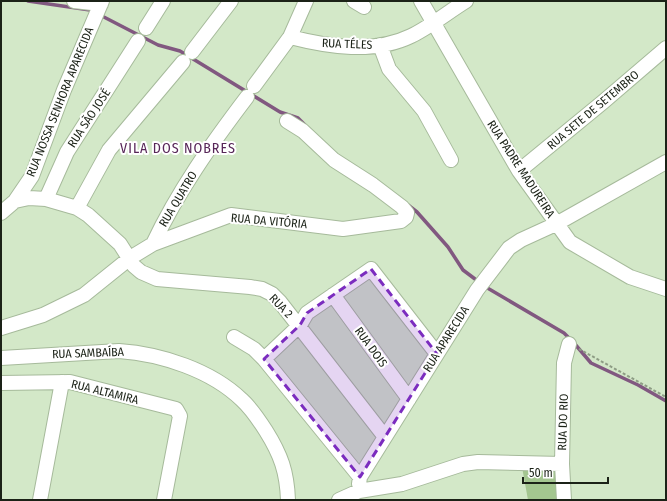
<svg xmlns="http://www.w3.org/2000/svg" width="667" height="501" viewBox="0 0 667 501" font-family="'Fira Sans Condensed',sans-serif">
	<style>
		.green { fill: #a4c690 }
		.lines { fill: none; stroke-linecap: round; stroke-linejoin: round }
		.stream { stroke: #815880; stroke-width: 3.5 }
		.minor-casing { stroke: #a6ba9b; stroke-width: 16 }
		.path { stroke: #8e9d85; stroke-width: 2; stroke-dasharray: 3 2; stroke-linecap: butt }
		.minor { stroke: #fff; stroke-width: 14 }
		.marked { fill: #7b2cbf; fill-opacity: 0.2; stroke: #7b2cbf; stroke-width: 3; stroke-dasharray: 8 5; stroke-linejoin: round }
		.labels { text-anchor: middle; stroke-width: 4; stroke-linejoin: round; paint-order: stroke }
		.street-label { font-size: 12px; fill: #1b2217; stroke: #fff }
		.quarter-label { font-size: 14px; letter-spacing: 1px; fill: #572658; stroke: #fff }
	</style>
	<rect width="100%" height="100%" fill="#d3e8c8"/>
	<path class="green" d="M522,467h36l2,33h-32z"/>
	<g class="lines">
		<path class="stream" d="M28,1l62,9 4,3
			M100,15l58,30 22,6 100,61 18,6 7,7
			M408,205l9,7 31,35 15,23 16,12
			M484,286l80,47 10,10 17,20 47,22 28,16"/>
		<g class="minor-casing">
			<path id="minor" d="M74,1l27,3
				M354,1l10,6
				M421,1l98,170 51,71 60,35 36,12
				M146,28l17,-27
				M290,37c39,10 84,17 121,-1 19,-9 37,-24 55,-35
				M380,45l9,24 35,42 27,49
				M192,52l39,-51
				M254,86l36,-49 16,-36
				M519,171l84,-69 63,-54
				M46,199l21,-47 71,-111
				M15,201l17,-25 32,-86 38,-89
				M77,208l32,-58 74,-88
				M1,213l14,-12 14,-3 17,1 31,9 11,7 32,29 14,22 7,6 16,7 93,8 12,2 10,5 8,8 105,135
				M153,244c25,-53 59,-101 94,-147
				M333,295l76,104
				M1,328l42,-13 41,-20 46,-37 23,-14 78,-29 112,14 58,-8 5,-4 1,-4 -5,-6 -29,-22 -39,-25 -31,-29 -16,-10
				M234,337l20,12 10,10 96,118 -1,7
				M1,358l118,-7c42,3 92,19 123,49 10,9 17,20 24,31 15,24 21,41 22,69
				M264,359l36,-34 7,-12 64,-44 66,85
				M1,383l69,-1 106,27 4,7 -16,84
				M360,477l117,-187 32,-42 12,-8 35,-16 110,-62
				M40,500l22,-118
				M339,500l20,-9 43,-7 61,-20 15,-2 84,2
				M564,500l-2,-36 2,-101 5,-19"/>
		</g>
		<path class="path" d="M579,349l87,48"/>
		<use href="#minor" class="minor"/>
	</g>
	<path class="marked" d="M371,269l66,85 -77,123 -96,-118 36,-34 7,-12z"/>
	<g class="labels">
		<g class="street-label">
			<text transform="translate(347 44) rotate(2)" y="4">RUA TÉLES</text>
			<text transform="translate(60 102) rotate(-68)" y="4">RUA NOSSA SENHORA APARECIDA</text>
			<text transform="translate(593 110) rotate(-40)" y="4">RUA SETE DE SETEMBRO</text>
			<text transform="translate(89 118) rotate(-57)" y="4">RUA SÃO JOSÉ</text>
			<text transform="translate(521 169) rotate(57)" y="4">RUA PADRE MADUREIRA</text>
			<text transform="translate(178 199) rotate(-59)" y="4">RUA QUATRO</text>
			<text transform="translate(269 221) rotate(5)" y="4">RUA DA VITÓRIA</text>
			<text transform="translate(281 306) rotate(46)" y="4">RUA 2</text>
			<text transform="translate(446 339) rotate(-58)" y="4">RUA APARECIDA</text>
			<text transform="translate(371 347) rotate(54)" y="4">RUA DOIS</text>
			<text transform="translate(88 353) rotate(-2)" y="4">RUA SAMBAÍBA</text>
			<text transform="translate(105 392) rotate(14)" y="4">RUA ALTAMIRA</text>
			<text transform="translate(563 422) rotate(-88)" y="4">RUA DO RIO</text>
		</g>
		<g class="quarter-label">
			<text x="178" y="153">VILA DOS NOBRES</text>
		</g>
	</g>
	<rect width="667" height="501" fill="none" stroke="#1b2217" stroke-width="4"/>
	<path d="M523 477v6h85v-6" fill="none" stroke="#1b2217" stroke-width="2"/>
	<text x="529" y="477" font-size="12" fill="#1b2217" stroke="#ffffff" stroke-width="3" paint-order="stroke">50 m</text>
</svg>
